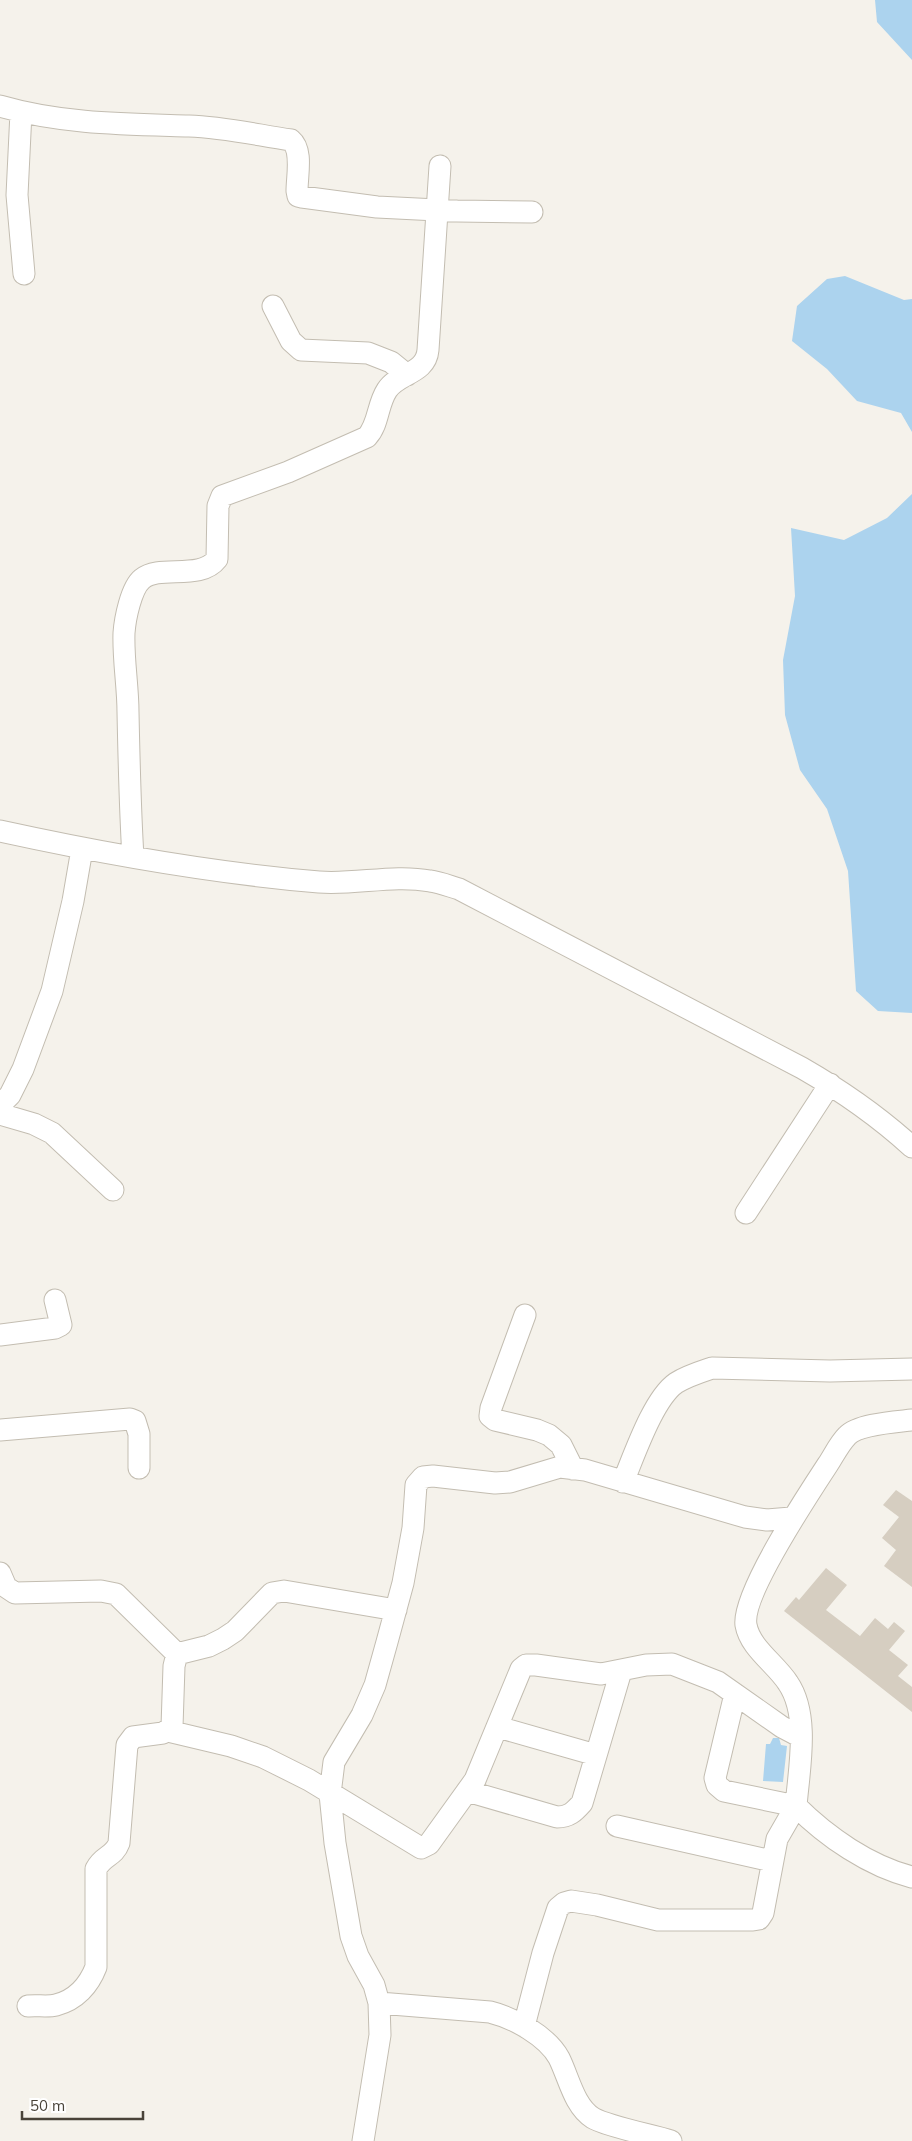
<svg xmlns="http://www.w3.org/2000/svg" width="912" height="2141" viewBox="0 0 912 2141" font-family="Mulish,sans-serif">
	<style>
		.water { fill: #acd3ee }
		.building { fill: #d6cec1 }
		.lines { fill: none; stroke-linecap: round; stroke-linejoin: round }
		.minor-casing { stroke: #c3bdb1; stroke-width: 23 }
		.minor { stroke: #fff; stroke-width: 21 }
	</style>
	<rect width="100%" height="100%" fill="#f5f2eb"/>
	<path class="water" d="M875,0h37v60l-35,-38z
		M845,276l59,24 8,-1v133l-11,-19 -44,-12 -30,-32 -35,-28 5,-35 30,-27z
		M912,494v519l-34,-2 -22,-20 -8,-120 -21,-62 -27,-39 -15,-55 -2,-55 12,-64 -4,-68 53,12 43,-22z
		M773,1738h6l2,7 6,1 -4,36 -20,-1 3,-37h4z"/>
	<path class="building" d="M896,1490l16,11v86l-28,-21 12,-16 -14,-12 17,-21 -16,-12z
		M826,1568l21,17 -21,25 34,26 15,-18 13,11 6,-7 11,9 -16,19 19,15 -10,11 14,11v25l-128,-101 12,-14 3,3z"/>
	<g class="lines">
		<g class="minor-casing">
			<path id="minor" d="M0,106c62,18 125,18 189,20 34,1 68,9 102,14 12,10 6,35 6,51l1,5 4,1 75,10 80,4 75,1
				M21,112l-4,83 7,79
				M273,306l18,35 10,9 67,3 23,9 16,13
				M0,831c105,23 212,42 319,51 37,3 74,-8 111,-1 9,1 19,5 29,8l343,179c40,23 76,48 110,79
				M133,857c-3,-48 -4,-96 -5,-145 0,-26 -5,-53 -4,-79 1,-14 7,-45 18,-54 18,-15 58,2 75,-20l1,-53 4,-10 66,-24 79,-35c12,-13 10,-32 20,-47 11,-17 39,-16 41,-40l12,-184
				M0,1105l10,-10 13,-26 29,-78 21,-90 9,-52
				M0,1114l34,10 18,9 61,57
				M746,1213l84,-129
				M525,1315l-34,93 -1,8 5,4 42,10 12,5 12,10 12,24
				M0,1335l55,-7 6,-3 -6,-25
				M912,1420c-17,2 -54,4 -65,16 -7,7 -12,17 -17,25 -19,29 -89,134 -84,164 4,23 30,39 42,58 22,32 11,86 8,123 31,31 73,60 116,71
				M0,1430l130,-11 5,2 4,13v34
				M623,1482c11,-26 30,-83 53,-99 11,-7 24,-11 36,-15l118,3 82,-2
				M0,1573l6,14 9,6 86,-2 15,3 61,60
				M498,1727l98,28
				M168,1731l63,15 32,11 46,23 112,68 8,-4 46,-64 46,-111 5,-4h10l65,9 45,-9 26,-1 46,18 64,45 19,10
				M467,1791l90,26c12,0 17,-5 25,-14l39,-132
				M617,1826l155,35
				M379,2003l111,9c24,6 57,24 69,46 10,20 15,48 34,60 16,9 59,17 78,23
				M28,2006c9,-1 20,1 28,-1 20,-5 33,-20 40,-38v-98c7,-14 18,-12 23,-26l8,-98 6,-8 30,-4 9,-6 2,-61 3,-12 32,-8 14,-7 12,-8 37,-38 12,-2 112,19
				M524,2026l19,-73 15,-45 6,-5 7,-2 26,4 61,15h95l6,-1 4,-6 14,-74 19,-33 -72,-15 -7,-6 -2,-7 20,-84
				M363,2141l17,-106 -1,-32 -5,-18 -16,-29 -7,-20 -16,-93 -5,-49 4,-32 28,-47 13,-30 12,-43 16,-59 10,-55 3,-43 7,-8 10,-1 62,7 15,-1 50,-15 25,3 160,47 22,3 24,-2"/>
		</g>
		<use href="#minor" class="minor"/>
	</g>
	<path d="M22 2111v8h121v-8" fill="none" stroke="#494339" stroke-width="2.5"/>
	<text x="30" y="2111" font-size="15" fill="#494339" stroke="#ffffff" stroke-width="4" paint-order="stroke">50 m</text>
</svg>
